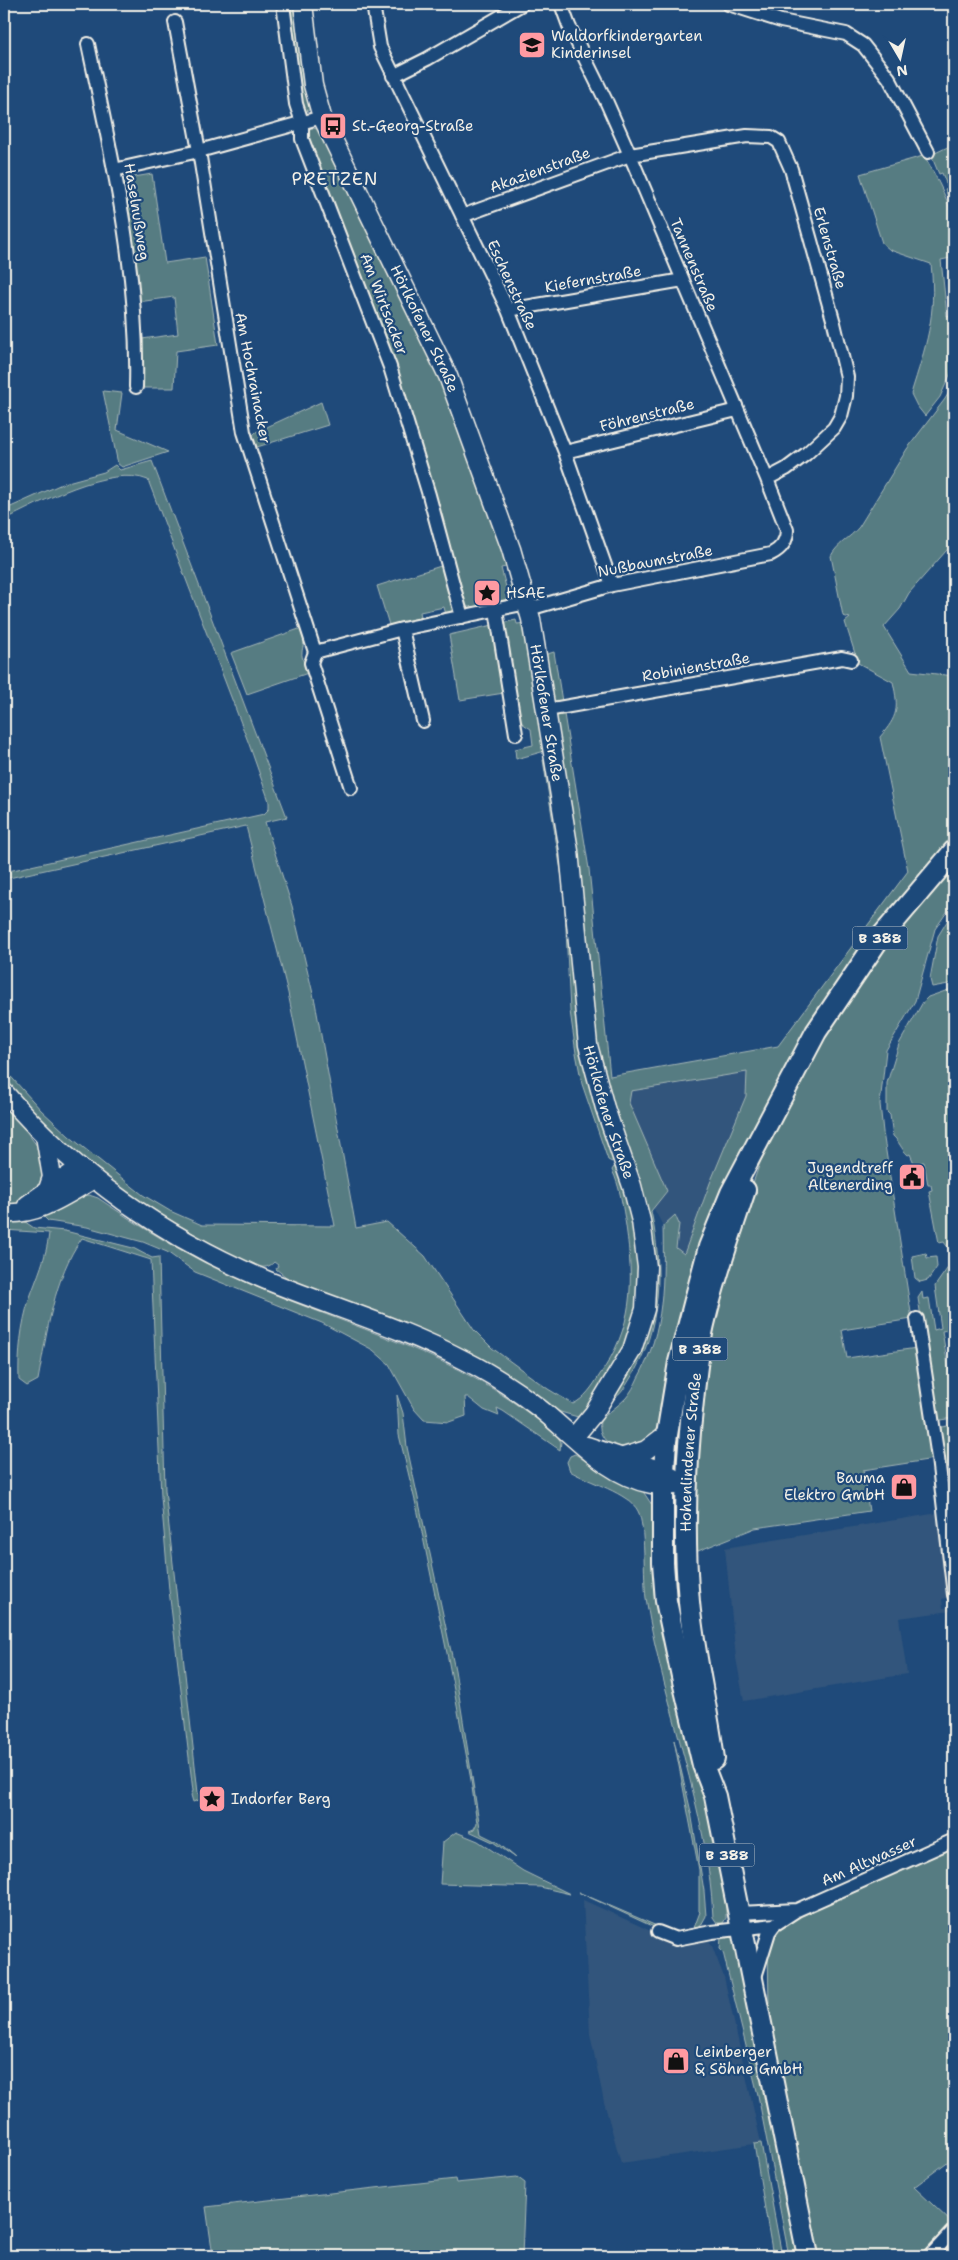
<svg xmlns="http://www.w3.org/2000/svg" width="958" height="2260" viewBox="0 0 958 2260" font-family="'Shantell Sans',sans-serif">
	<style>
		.built { fill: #32557c }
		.green { fill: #567c82; stroke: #a5b6b5 }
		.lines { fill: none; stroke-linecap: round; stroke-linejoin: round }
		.street-casing { stroke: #f4f1e8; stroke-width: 16 }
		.secondary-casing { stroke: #f4f1e8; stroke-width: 21 }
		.primary-casing { stroke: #f4f1e8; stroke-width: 24 }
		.street { stroke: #1f4a7a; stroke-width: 12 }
		.secondary { stroke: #1f4a7a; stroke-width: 18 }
		.primary { stroke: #1f4a7a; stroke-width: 20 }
		.labels { text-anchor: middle; stroke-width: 4.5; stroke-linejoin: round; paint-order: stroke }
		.shield { fill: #1f4a7a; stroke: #b4bfc7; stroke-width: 1 }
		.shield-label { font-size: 14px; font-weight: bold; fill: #f4f1e8 }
		.poi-label { font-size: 15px; fill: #f4f1e8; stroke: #1f4a7a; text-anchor: start }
		.street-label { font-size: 15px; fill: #f4f1e8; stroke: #1f4a7a }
		.quarter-label { font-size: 18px; letter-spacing: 1px; fill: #f4f1e8; stroke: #1f4a7a }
	</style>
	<rect width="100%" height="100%" fill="#1f4a7a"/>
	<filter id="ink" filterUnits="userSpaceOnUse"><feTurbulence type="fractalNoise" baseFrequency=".02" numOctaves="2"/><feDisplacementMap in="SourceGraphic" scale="10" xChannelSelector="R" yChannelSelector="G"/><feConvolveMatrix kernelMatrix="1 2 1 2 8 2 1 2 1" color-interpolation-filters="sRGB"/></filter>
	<g filter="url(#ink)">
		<path class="built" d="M747,1071l-1,25 -36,87 -26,71 -8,-6 3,-24 -4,-9 -12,11 -10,-19 14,-16 -38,-88 2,-12z
			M938,1513l11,84 -7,2 1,9 8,-1v4l-52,7 8,56 -163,27 -8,-43 -11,-110z
			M583,1900l70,32 22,1 24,-4 13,17 12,31 37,166 -140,20 -17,-61 -14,-68z"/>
		<path class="green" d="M287,4h13l9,97v9l-4,3 -2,-2z
			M312,128l6,1 110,214 73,192 5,32 -5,1 5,19 5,-1c4,20 -26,20 -40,23l-9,-7 -15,-60 -140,-401v-11z
			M916,142c12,19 32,55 37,77 4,21 1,45 1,67l-3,-28 -10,2 6,56 7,-2v52l-14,31 -15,19 -8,-10 -6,-12c15,-49 26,-77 20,-130l-41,-14 -8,-7 -22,-69 63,-18z
			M954,144v67l-9,-22 3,-1 -6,-15 -3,1 -8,-19z
			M152,174l13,89 40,-6 13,88 -42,6 -2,37h-32v-49l36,-5 -4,-37 -36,5 -17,-115 7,-9z
			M954,384v158l-45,51 -9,16 -16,18 27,44 43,5v165l-145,190 -139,337c-2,7 -5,14 -7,22 -3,14 -1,32 -10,45 -14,21 -58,17 -53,-15 9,-8 18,-14 26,-22 5,-6 9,-13 12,-20 27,-47 26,-99 25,-152l12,-11 4,9 -3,24 8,6 26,-71 36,-87 1,-24 -116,19 -2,12 38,88 -16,20c12,57 11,118 -21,168 -5,8 -11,20 -21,21l43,-101 -53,-229 -55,-415 10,-3 35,217 21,207 168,-30 130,-175 -28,-134c18,-21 19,-28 13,-55l-35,-19 -13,-41 5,-4 -7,-2 -12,-60c6,-12 19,-18 28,-29l48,-78 38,-50z
			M103,391l19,2 -5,37 51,22 -46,15 -4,-3z
			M321,402l7,23 -71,22 -4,-12 3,-3z
			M152,461l135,356 -22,5 27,84 23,96 41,226 31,-6 38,34 49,74 18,18 56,41 25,15c11,-5 20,-18 26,-28 35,-49 35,-93 27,-150 -3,-18 -6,-40 -14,-56l2,-3 4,1 14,39 10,69 -12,65 -46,72 -6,4 -21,-6 -19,-14 -69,-43 -34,-18 -145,-56 -14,-11 2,-4 -4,-3c-12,14 -35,-4 -48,-11 -83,-42 -159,-99 -222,-167v-15l37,41 28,26 74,59 27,16 32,14 133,1 -47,-233 -42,-167 -242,53v-7l260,-58 5,-5v-8l-20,-57 -101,-264c-38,-16 -109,23 -144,40v-10l60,-27 40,-11 11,-7 5,5z
			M444,565l10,44 -8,6 -2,-8 -24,5 2,9 -32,7 -13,-42z
			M516,620l1,4 9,-1 19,128 -29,8 -1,-10 18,-4 -2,-16 -14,-9 -15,-97z
			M493,625l11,68 -44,7 -11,-65z
			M299,629c9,7 4,14 3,23 -1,6 4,15 6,21l-61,21 -16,-41z
			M550,759l64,390 -2,13 -4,-2 -26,-76 -6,-31 -6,-42 -6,-121 -21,-130z
			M954,862v40l-19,27 -20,72 -29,49 -6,54 3,28 29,187 -70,11 5,28 70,-10 17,111 -71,11 6,41 -114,17 -62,25 8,-171 30,-136 30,-86 47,-98 51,-82z
			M954,910v73l-22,4 -2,-8 8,-43z
			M954,988v268l-10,-14 -5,1 -10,-52 3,-1 -1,-5h-3l-4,-23 -10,1 -4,-9 -2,1c-7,-6 -9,-14 -15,-19l-3,-21 -3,-3v-29l12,-39 24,-42 5,-5z
			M4,1101l36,49 6,30 -27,23 -15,3z
			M89,1195l9,3c43,29 86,56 134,78 99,46 207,70 295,136 12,9 27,17 34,30l-1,8 -57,-39 -6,-3 2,8 -15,-6 -16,-13h-3l1,19 -17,6 -25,-2 -10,-11 -25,-45 -16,-14 -51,-27 -127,-51 -28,-20 -24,-10 -56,-15 -39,-6 -5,-5 37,-19z
			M4,1218l17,1 13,9 31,3 68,17 19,10 7,-1 6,233 33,303 4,6 -9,3 -2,-7 2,-4 -24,-201 -8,-93 -10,-237 -69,-22c-28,38 -35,95 -44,142l-11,6 -8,-6c-1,-26 2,-55 10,-80 8,-23 18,-44 20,-67l-45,-3z
			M926,1253l1,5 9,-1 1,10 -9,13 -8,2 -5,-4 -3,-22z
			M954,1259v70l-12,2 12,70v17l-14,2 -3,-2 -19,-120 4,-6 1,7 6,-1 5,32 7,-2 -6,-42z
			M397,1395l6,18 4,34 48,223 26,164 16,8 19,16 -23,-16 -24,-11 5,-2 3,-6 -6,-43 -24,-127 -29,-140 -19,-78z
			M954,1425v149l-16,-144 3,-3z
			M575,1454l30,19 37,17 12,18 72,387v23l-3,5h-6l-4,-6c-5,-109 -50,-212 -67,-319 -3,-21 0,-72 -8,-87 -9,-18 -50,-29 -68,-40l-3,-9 3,-6z
			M674,1740l17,72 13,79 2,25 -7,13 -24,4 -19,-5 -78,-36 88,38 15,2 13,-4 6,-16 -1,-1v-41z
			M456,1832l22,9 45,30 47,23 -30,-7 -100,-3 3,-42z
			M954,1843v314l-40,30 38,36 -30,33h-107l-42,-222 -4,-28 -1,-60 3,-8 10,-12z
			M730,1935l4,3 67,318h-12l-31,-161 -35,-143 -3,-3 1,-11z
			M761,2143l21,113h-9l-19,-112z
			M517,2177l8,6 -3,73h-309l-7,-49 249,-28 1,4z"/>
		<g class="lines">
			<g class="street-casing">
				<path id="street" d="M283,4l13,100 6,18v17l88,228 39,128 33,122
					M373,4l7,43 128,263 57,142 47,133
					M728,4l53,17 65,13 17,11 26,33 39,74
					M175,22l24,129 45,281 71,220 -4,11 40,125
					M88,44c24,113 51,227 48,343
					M393,76l34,-17 95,-55
					M114,170l85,-19 123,-34
					M462,216l168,-61 117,-19 24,1 8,5 12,27 43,154 13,54 -1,19 -5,20 -7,12 -28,26 -20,15 -19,10
					M508,310l175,-30
					M565,452l172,-42
					M529,609l83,-24 159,-31c10,-5 16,-12 16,-24l-20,-51 -137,-324 -23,-52 -38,-77 -8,-22
					M496,610l20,124
					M402,629l21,92
					M315,652l87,-23 125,-26
					M547,710l295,-52 9,2
					M917,1319l21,139 16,137
					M739,1913l58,-3
					M658,1932l18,7 36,-7 62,-7
					M755,1977l14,-45 5,-7 23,-15 157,-70
					M930,2256l24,-26"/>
			</g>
			<g class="secondary-casing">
				<g id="secondary">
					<path id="s1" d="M303,4l10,81 9,32 126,259 63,173 20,70 38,232 19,194 17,63 27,78 9,35 6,46 -2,42 -13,41 -38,63 -20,24"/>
					<path d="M4,1092c71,83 162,146 262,188 66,27 135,47 198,80 26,13 52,30 75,48 35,27 66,67 112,76 11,2 24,1 36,1"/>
					<path d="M45,1136l7,41 -5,15"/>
					<path d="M27,1205l53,-38"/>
					<path d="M4,1213c34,3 62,-18 90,-34"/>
					<path d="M587,1446l69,23 19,10"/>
					<path d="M623,1457l23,-7 21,-16"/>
				</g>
			</g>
			<g class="primary-casing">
				<g id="primary">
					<path id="s2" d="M714,1759c-7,-53 -20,-104 -25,-157 -6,-70 -3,-141 5,-211 3,-24 5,-48 11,-71 10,-44 26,-87 40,-130"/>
					<path d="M808,2256l-93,-460 -12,-31 -20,-84 -17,-80 -3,-38v-78l3,-44 13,-79 16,-62 14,-53 22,-54 85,-161 60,-89 78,-92"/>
				</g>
			</g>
			<use href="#street" class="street"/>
			<use href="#secondary" class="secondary"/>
			<use href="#primary" class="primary"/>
		</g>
	</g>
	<defs>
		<g id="school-square" transform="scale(1.4375)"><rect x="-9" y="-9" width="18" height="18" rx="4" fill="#ff9aa2" stroke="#1f4a7a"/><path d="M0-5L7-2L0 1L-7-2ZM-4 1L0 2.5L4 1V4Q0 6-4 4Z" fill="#111"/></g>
		<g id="bus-square" transform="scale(1.4375)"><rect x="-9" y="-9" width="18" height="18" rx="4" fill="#ff9aa2" stroke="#1f4a7a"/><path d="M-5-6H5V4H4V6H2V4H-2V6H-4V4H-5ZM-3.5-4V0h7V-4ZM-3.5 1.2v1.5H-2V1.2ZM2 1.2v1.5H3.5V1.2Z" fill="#111"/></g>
		<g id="sight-square" transform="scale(1.4375)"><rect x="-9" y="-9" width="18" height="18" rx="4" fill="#ff9aa2" stroke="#1f4a7a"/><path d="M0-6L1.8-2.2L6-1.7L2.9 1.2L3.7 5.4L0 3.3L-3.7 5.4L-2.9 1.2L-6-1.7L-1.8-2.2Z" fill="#111"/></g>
		<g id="civic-square" transform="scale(1.4375)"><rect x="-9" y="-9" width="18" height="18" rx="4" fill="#ff9aa2" stroke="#1f4a7a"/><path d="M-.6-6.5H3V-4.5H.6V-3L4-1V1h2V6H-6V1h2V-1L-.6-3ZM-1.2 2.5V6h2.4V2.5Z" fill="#111"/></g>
		<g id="shop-square" transform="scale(1.4375)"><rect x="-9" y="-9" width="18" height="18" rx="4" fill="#ff9aa2" stroke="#1f4a7a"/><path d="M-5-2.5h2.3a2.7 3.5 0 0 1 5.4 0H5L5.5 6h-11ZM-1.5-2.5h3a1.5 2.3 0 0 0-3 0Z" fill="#111"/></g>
	</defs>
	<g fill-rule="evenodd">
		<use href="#school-square" x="532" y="45"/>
		<use href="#bus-square" x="333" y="126"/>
		<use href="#sight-square" x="487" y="593"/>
		<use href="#civic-square" x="912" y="1177"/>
		<use href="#shop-square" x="904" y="1487"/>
		<use href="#sight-square" x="212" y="1799"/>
		<use href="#shop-square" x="676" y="2061"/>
	</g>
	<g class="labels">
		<g class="shield">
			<rect x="852.5" y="926.5" width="55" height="23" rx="4"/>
			<rect x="672.5" y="1337.5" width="55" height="23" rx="4"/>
			<rect x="699.5" y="1843.5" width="55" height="23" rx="4"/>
		</g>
		<g class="shield-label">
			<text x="880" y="943">B 388</text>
			<text x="700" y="1354">B 388</text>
			<text x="727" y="1860">B 388</text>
		</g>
		<g class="poi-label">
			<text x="551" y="41">Waldorfkindergarten<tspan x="551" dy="17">Kinderinsel</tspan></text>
			<text x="352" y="131">St.-Georg-Straße</text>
			<text x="506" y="598">HSAE</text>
			<text x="893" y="1173" text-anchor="end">Jugendtreff<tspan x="893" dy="17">Altenerding</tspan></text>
			<text x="885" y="1483" text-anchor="end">Bauma<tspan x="885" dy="17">Elektro GmbH</tspan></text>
			<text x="231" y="1804">Indorfer Berg</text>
			<text x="695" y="2057">Leinberger<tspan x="695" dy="17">&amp; Söhne GmbH</tspan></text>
		</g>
		<g class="street-label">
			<text transform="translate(540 170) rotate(-20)" y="5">Akazienstraße</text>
			<text transform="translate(137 212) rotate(81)" y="5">Haselnußweg</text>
			<text transform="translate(830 248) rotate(74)" y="5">Erlenstraße</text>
			<text transform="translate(694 265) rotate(67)" y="5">Tannenstraße</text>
			<text transform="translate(593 279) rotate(-10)" y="5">Kiefernstraße</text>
			<text transform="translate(512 285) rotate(65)" y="5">Eschenstraße</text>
			<text transform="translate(384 304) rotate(69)" y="5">Am Wirtsacker</text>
			<text dy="5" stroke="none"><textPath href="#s1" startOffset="350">Hörlkofener Straße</textPath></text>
			<text transform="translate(253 378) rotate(79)" y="5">Am Hochrainacker</text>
			<text transform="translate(647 415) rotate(-14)" y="5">Föhrenstraße</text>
			<text transform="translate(655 561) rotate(-11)" y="5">Nußbaumstraße</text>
			<text transform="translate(696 667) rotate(-10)" y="5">Robinienstraße</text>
			<text dy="5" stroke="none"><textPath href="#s1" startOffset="755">Hörlkofener Straße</textPath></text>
			<text dy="5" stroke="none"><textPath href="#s1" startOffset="1160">Hörlkofener Straße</textPath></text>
			<text dy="5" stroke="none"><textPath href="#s2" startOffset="309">Hohenlindener Straße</textPath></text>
			<text transform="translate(869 1861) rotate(-24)" y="5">Am Altwasser</text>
		</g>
		<g class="quarter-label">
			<text x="335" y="185">PRETZEN</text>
		</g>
	</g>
	<rect width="958" height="2260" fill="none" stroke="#1f4a7a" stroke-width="20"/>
	<rect x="10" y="10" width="938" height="2240" fill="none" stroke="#f4f1e8" stroke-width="2" filter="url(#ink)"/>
	<g transform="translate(900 58) rotate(171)" stroke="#1f4a7a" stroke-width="4" paint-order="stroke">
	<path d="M0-4L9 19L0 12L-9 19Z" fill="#f4f1e8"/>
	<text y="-8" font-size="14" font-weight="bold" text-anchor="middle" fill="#f4f1e8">N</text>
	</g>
</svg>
